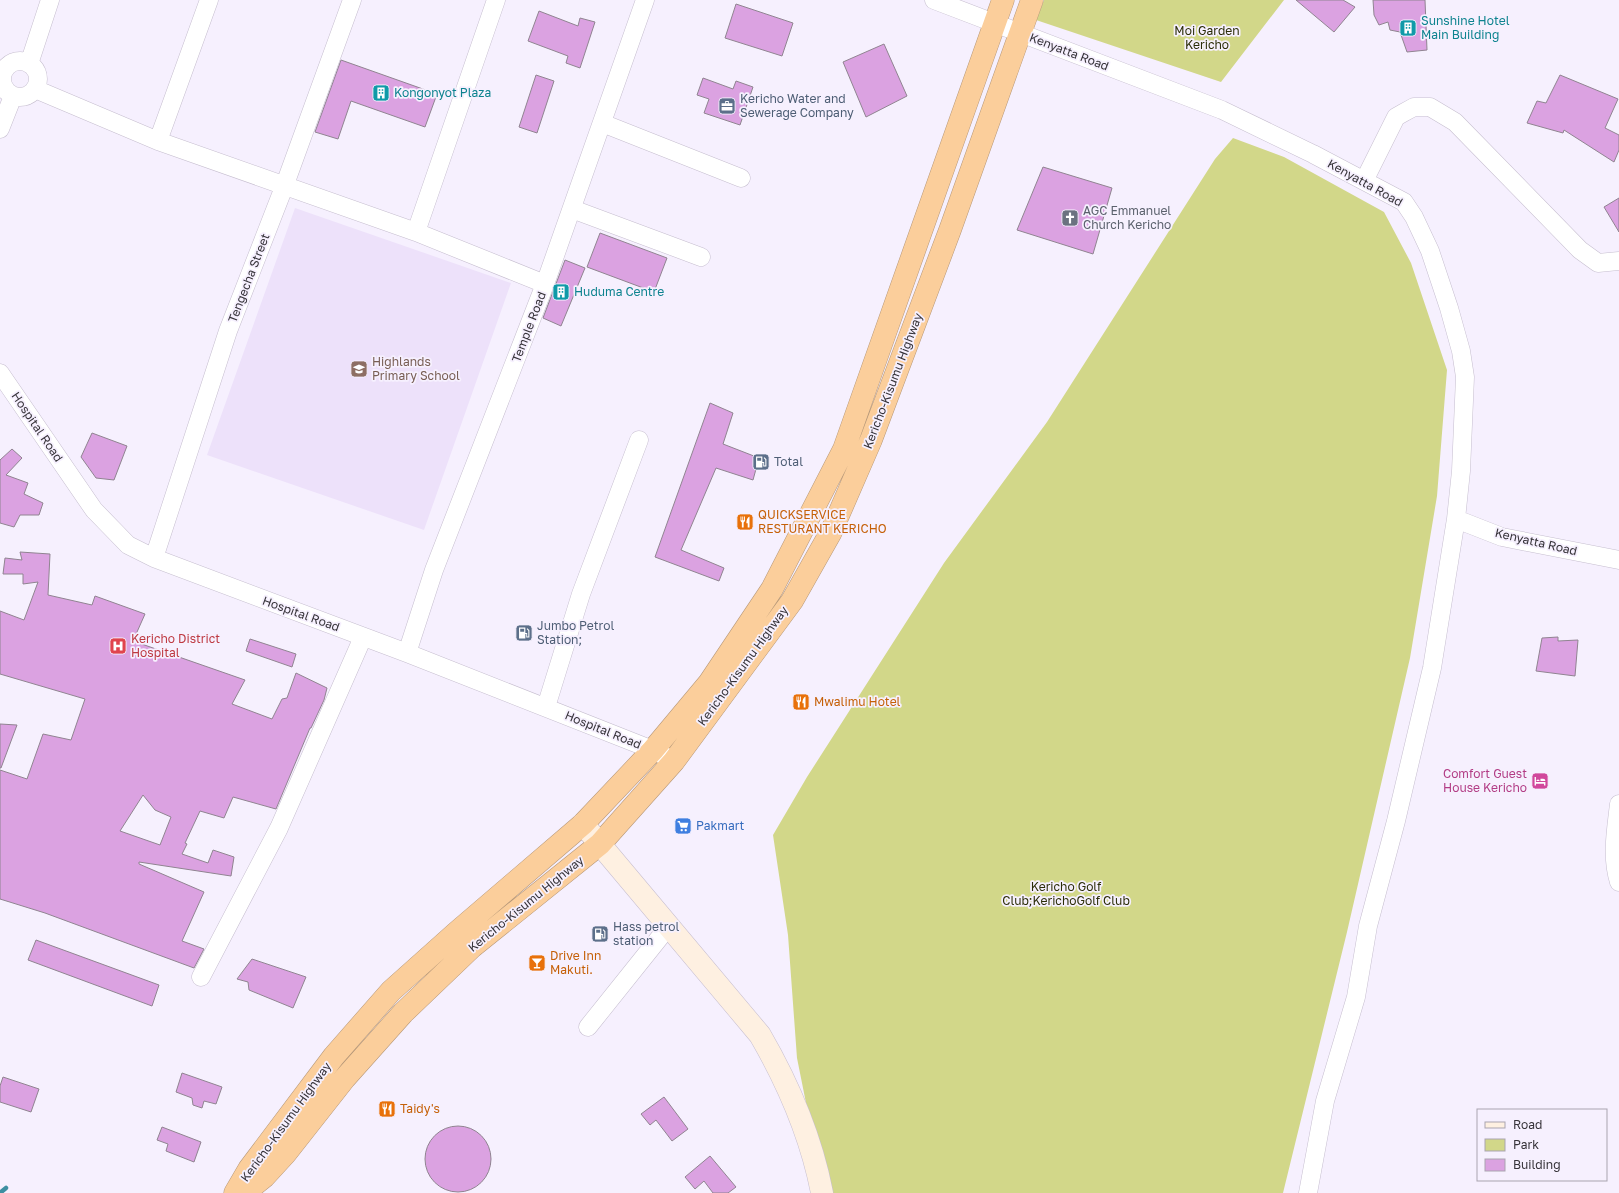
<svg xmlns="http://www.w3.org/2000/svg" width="1619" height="1193" viewBox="0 0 1619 1193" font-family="'Golos Text',sans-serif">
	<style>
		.built { fill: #ede1fa }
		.green { fill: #d2d789 }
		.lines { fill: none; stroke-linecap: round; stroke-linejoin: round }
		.stream { stroke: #3e8fa1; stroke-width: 4.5 }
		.building { fill: #dba2e1; stroke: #908491; fill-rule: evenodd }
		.street-casing { stroke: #c6becf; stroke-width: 19 }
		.secondary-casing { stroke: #c6becf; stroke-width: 23 }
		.highway-casing { stroke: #b69879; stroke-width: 23 }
		.street { stroke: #fff; stroke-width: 18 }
		.secondary { stroke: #fef0e1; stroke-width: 22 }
		.highway { stroke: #fbce9b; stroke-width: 22 }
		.labels { text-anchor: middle; stroke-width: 3.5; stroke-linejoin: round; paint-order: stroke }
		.culture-label { font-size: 12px; fill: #0d838f; stroke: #f6f0fe; text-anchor: start }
		.park-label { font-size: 12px; fill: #2b2d07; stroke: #f6f0fe }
		.street-label { font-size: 12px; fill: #363339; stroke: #f6f0fe }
		.service-label { font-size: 12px; fill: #4e5e75; stroke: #f6f0fe; text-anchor: start }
		.worship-label { font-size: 12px; fill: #5b616d; stroke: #f6f0fe; text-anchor: start }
		.education-label { font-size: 12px; fill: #785e54; stroke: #f6f0fe; text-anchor: start }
		.food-label { font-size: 12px; fill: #c56008; stroke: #f6f0fe; text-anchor: start }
		.health-label { font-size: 12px; fill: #be3a42; stroke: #f6f0fe; text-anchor: start }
		.hotel-label { font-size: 12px; fill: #b23c85; stroke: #f6f0fe; text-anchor: end }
		.shop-label { font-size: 12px; fill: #366cbe; stroke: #f6f0fe; text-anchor: start }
	</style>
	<rect width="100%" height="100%" fill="#f6f0fe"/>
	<path class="built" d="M295,208l216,75 -87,247 -217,-75z"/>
	<path class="green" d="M1044,0h240l-63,82 -185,-62z
		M1233,138l51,19 100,55 27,51 36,107 -10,126 -27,162 -63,274 -64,261h-459l-27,-135 -9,-123 -15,-100 34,-58 137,-214 103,-141 168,-263z"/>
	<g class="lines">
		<path class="stream" d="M0,1193l6,-5"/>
	</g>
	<path class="building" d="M1296,0h47l12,7 -21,25z
		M1373,0h52l2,50 -20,2 -7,-20 -10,-2 -2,-8 -9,3 -5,-10z
		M736,4l57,19 -11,33 -57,-18z
		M539,11l39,15 2,-8 15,4 -15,46 -14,-5 2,-7 -40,-15z
		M884,44l23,52 -41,21 -23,-55z
		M341,60l96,34 -12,33 -74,-26 -13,38 -23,-7z
		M536,75l18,6 -17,52 -18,-6z
		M1560,75l58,24 -13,29 14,7v15l-5,12 -50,-32 -1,3 -36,-10 10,-22 9,2z
		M703,78l30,11 3,-8 17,6 -13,38 -36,-12 5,-14 -12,-4z
		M1043,167l69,21 -19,66 -76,-24z
		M1619,198v34l-15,-25z
		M600,233l67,25 -13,34 -67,-25z
		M565,260l20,8 -24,58 -18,-8z
		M710,403l23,10 -10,31 36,14 -6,22 -37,-12 -35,82 43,18 -5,13 -64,-24z
		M92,433l35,13 -13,34 -18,-2 -15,-21z
		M12,449l10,9 -16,17 22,8 -4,11 19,9 -4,12h-19l-6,12 -14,-4v-63z
		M20,552l30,2 -2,41 44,10 3,-9 50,18 -12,27 112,39 -13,24 40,15 10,-20 5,-1 9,-25 31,15 -3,12 -13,28h-1l-34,81 -43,-12 -9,21 -24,-7 -15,32 2,1 -5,10 26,9 5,-13 21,7 -3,19 -92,-14v2l65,28 -22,49 22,8 -10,19 -149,-55 -45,-14v-129l27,9 16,-45 28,6 14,-41 -85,-25v-63l24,9 14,-38 -15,2v-10h-20l2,-16 17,2zM143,795l12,15 16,7 -11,28 -40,-14z
		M1558,637v4l20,-1 -3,36 -39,-5 6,-33z
		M250,639l46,15 -4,13 -46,-16z
		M0,724l17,1 -16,43h-1z
		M36,940l123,45 -7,21 -124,-46z
		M252,959l54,18 -13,31 -44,-18 -1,-8 -11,-3z
		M182,1073l40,14 -6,17 -12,-3 -2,7 -9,-3 -1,-7 -16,-6z
		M3,1077l36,12 -8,23 -31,-10v-16z
		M664,1097l24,32 -16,12 -16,-21 -6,5 -9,-11z
		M425 1159a33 33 0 1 1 66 0a33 33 0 1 1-66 0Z
		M162,1127l39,15 -7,20 -28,-11 2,-7 -11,-4z
		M710,1156l26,31 -8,6h-15l-9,-12 -9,8 -10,-12z"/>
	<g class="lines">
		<g class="street-casing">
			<path id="street" d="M934,0l288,110 91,44 91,48 10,15 16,34 19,57 12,43 4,26 -4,94 -5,48 46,18 117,23
				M2 79a18 18 0 1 1 36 0a18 18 0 1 1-36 0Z
				M29,64l21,-64
				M35,89l123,52 258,91 129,52
				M602,123l139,55
				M0,129l13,-33
				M158,141l51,-141
				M1364,181l32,-64 7,-4 11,-6h16l25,15 125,128 18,13 21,-2
				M572,209l129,48
				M416,232l80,-232
				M0,373l94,137 34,35 26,13 253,95 246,97 21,11
				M154,558l74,-227 56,-144 68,-187
				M407,653l27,-83 111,-286 100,-284
				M546,707l35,-113 58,-154
				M1619,804c-3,26 -8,53 0,78
				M201,977l78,-149 84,-191
				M588,1027l80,-100
				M1308,1193l17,-92 31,-104 12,-71 28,-105 36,-153 24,-149"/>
		</g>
		<g class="secondary-casing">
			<path id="secondary" d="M583,824l177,211c29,50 51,101 62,158"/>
		</g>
		<g class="highway-casing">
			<path id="highway" d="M235,1193l14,-24 85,-113 57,-65 66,-59 126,-108 70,-74 56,-67 63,-94 72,-140 159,-449
				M244,1193l20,-16 22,-24 59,-75 58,-65 69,-66 128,-103 74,-83 118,-160 39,-69 40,-92 79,-210 82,-230"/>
		</g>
		<use href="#street" class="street"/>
		<use href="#secondary" class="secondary"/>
		<use href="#highway" class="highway"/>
	</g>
	<defs>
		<g id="building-square" transform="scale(0.9)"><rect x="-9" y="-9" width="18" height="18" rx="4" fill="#0f9aa8" stroke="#f6f0fe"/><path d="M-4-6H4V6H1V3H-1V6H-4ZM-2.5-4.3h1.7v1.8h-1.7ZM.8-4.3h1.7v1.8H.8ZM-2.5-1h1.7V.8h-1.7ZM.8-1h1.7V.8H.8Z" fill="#fff"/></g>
		<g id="office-square" transform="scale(0.9)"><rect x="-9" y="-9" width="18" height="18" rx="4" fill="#5c6f8a" stroke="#f6f0fe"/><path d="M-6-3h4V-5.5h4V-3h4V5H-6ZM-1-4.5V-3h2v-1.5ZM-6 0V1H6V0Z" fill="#fff"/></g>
		<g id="church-square" transform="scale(0.9)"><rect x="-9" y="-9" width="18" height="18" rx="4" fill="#6b7280" stroke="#f6f0fe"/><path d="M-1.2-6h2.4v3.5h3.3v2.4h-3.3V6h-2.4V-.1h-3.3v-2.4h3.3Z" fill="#fff"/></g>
		<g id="school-square" transform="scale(0.9)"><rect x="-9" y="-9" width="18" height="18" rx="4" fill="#8d6e63" stroke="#f6f0fe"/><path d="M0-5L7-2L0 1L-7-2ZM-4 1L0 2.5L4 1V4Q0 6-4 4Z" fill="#fff"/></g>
		<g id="fuel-square" transform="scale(0.9)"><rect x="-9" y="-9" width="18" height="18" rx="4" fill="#5c6f8a" stroke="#f6f0fe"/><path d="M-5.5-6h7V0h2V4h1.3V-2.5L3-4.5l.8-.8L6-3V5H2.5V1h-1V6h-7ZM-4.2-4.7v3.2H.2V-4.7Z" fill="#fff"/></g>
		<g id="restaurant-square" transform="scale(0.9)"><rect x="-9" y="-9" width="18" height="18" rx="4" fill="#e8710a" stroke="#f6f0fe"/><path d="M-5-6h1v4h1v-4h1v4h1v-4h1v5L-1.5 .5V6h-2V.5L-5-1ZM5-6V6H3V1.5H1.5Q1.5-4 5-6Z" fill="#fff"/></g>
		<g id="hospital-square" transform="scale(0.9)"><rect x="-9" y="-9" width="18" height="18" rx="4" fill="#e0444e" stroke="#f6f0fe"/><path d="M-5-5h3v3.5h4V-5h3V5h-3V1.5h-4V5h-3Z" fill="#fff"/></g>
		<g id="hotel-square" transform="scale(0.9)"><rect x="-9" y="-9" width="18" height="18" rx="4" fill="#d1479c" stroke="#f6f0fe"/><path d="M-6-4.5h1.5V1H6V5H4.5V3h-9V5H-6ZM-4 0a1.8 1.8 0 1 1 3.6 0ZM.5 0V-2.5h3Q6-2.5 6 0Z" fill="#fff"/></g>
		<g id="supermarket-square" transform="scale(0.9)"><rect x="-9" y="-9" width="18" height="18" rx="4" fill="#3f7fe0" stroke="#f6f0fe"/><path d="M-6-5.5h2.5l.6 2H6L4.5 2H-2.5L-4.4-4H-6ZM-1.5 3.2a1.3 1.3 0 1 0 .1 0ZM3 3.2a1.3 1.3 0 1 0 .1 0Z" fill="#fff"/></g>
		<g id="bar-square" transform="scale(0.9)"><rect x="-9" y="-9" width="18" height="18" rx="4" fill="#e8710a" stroke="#f6f0fe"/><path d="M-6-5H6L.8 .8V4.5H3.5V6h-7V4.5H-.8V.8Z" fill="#fff"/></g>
	</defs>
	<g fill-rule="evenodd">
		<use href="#building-square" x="1408" y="28"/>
		<use href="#building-square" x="381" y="93"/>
		<use href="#office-square" x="727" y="106"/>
		<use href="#church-square" x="1070" y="218"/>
		<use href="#building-square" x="561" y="292"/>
		<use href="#school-square" x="359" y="369"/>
		<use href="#fuel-square" x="761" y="462"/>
		<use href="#restaurant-square" x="745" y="522"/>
		<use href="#fuel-square" x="524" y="633"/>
		<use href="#hospital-square" x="118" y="646"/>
		<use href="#restaurant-square" x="801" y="702"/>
		<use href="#hotel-square" x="1540" y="781"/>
		<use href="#supermarket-square" x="683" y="826"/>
		<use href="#fuel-square" x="600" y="934"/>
		<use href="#bar-square" x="537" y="963"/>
		<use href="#restaurant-square" x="387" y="1109"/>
	</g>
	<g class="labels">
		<g class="culture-label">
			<text x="1421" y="25">Sunshine Hotel<tspan x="1421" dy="14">Main Building</tspan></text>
			<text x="394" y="97">Kongonyot Plaza</text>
			<text x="574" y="296">Huduma Centre</text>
		</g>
		<g class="park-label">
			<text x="1207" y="35">Moi Garden<tspan x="1207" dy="14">Kericho</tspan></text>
			<text x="1066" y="891">Kericho Golf<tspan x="1066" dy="14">Club;KerichoGolf Club</tspan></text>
		</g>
		<g class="street-label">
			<text transform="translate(1069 52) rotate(21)" y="4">Kenyatta Road</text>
			<text transform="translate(1365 183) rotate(29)" y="4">Kenyatta Road</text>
			<text transform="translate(249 278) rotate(-69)" y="4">Tengecha Street</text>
			<text transform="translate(529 327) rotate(-69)" y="4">Temple Road</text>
			<text transform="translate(893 381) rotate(-69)" y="4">Kericho-Kisumu Highway</text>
			<text transform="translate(37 427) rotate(56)" y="4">Hospital Road</text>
			<text transform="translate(1536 542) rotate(13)" y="4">Kenyatta Road</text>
			<text transform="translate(301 614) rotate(20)" y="4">Hospital Road</text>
			<text transform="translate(743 666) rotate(-54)" y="4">Kericho-Kisumu Highway</text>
			<text transform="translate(603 730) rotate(22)" y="4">Hospital Road</text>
			<text transform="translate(526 904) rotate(-39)" y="4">Kericho-Kisumu Highway</text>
			<text transform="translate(286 1122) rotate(-54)" y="4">Kericho-Kisumu Highway</text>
		</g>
		<g class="service-label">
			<text x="740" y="103">Kericho Water and<tspan x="740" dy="14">Sewerage Company</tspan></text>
			<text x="774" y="466">Total</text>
			<text x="537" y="630">Jumbo Petrol<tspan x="537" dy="14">Station;</tspan></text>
			<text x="613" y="931">Hass petrol<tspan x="613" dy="14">station</tspan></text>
		</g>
		<g class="worship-label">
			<text x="1083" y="215">AGC Emmanuel<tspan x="1083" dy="14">Church Kericho</tspan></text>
		</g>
		<g class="education-label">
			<text x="372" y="366">Highlands<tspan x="372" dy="14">Primary School</tspan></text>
		</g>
		<g class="food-label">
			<text x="758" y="519">QUICKSERVICE<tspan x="758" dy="14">RESTURANT KERICHO</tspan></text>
			<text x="814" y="706">Mwalimu Hotel</text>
			<text x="550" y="960">Drive Inn<tspan x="550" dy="14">Makuti.</tspan></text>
			<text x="400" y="1113">Taidy's</text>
		</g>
		<g class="health-label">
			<text x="131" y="643">Kericho District<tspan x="131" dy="14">Hospital</tspan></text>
		</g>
		<g class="hotel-label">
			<text x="1527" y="778">Comfort Guest<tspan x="1527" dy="14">House Kericho</tspan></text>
		</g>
		<g class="shop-label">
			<text x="696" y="830">Pakmart</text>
		</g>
	</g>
	<rect x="1477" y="1109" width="130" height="72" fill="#f6f0fe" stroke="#a9a4af"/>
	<rect x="1485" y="1122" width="20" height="6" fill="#fef0e1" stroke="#a9a4af"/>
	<text x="1513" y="1129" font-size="12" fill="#363339">Road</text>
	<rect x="1485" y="1139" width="20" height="12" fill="#d2d789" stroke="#a9a4af"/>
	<text x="1513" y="1149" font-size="12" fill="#363339">Park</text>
	<rect x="1485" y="1159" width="20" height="12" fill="#dba2e1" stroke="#a9a4af"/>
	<text x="1513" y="1169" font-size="12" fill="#363339">Building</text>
</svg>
